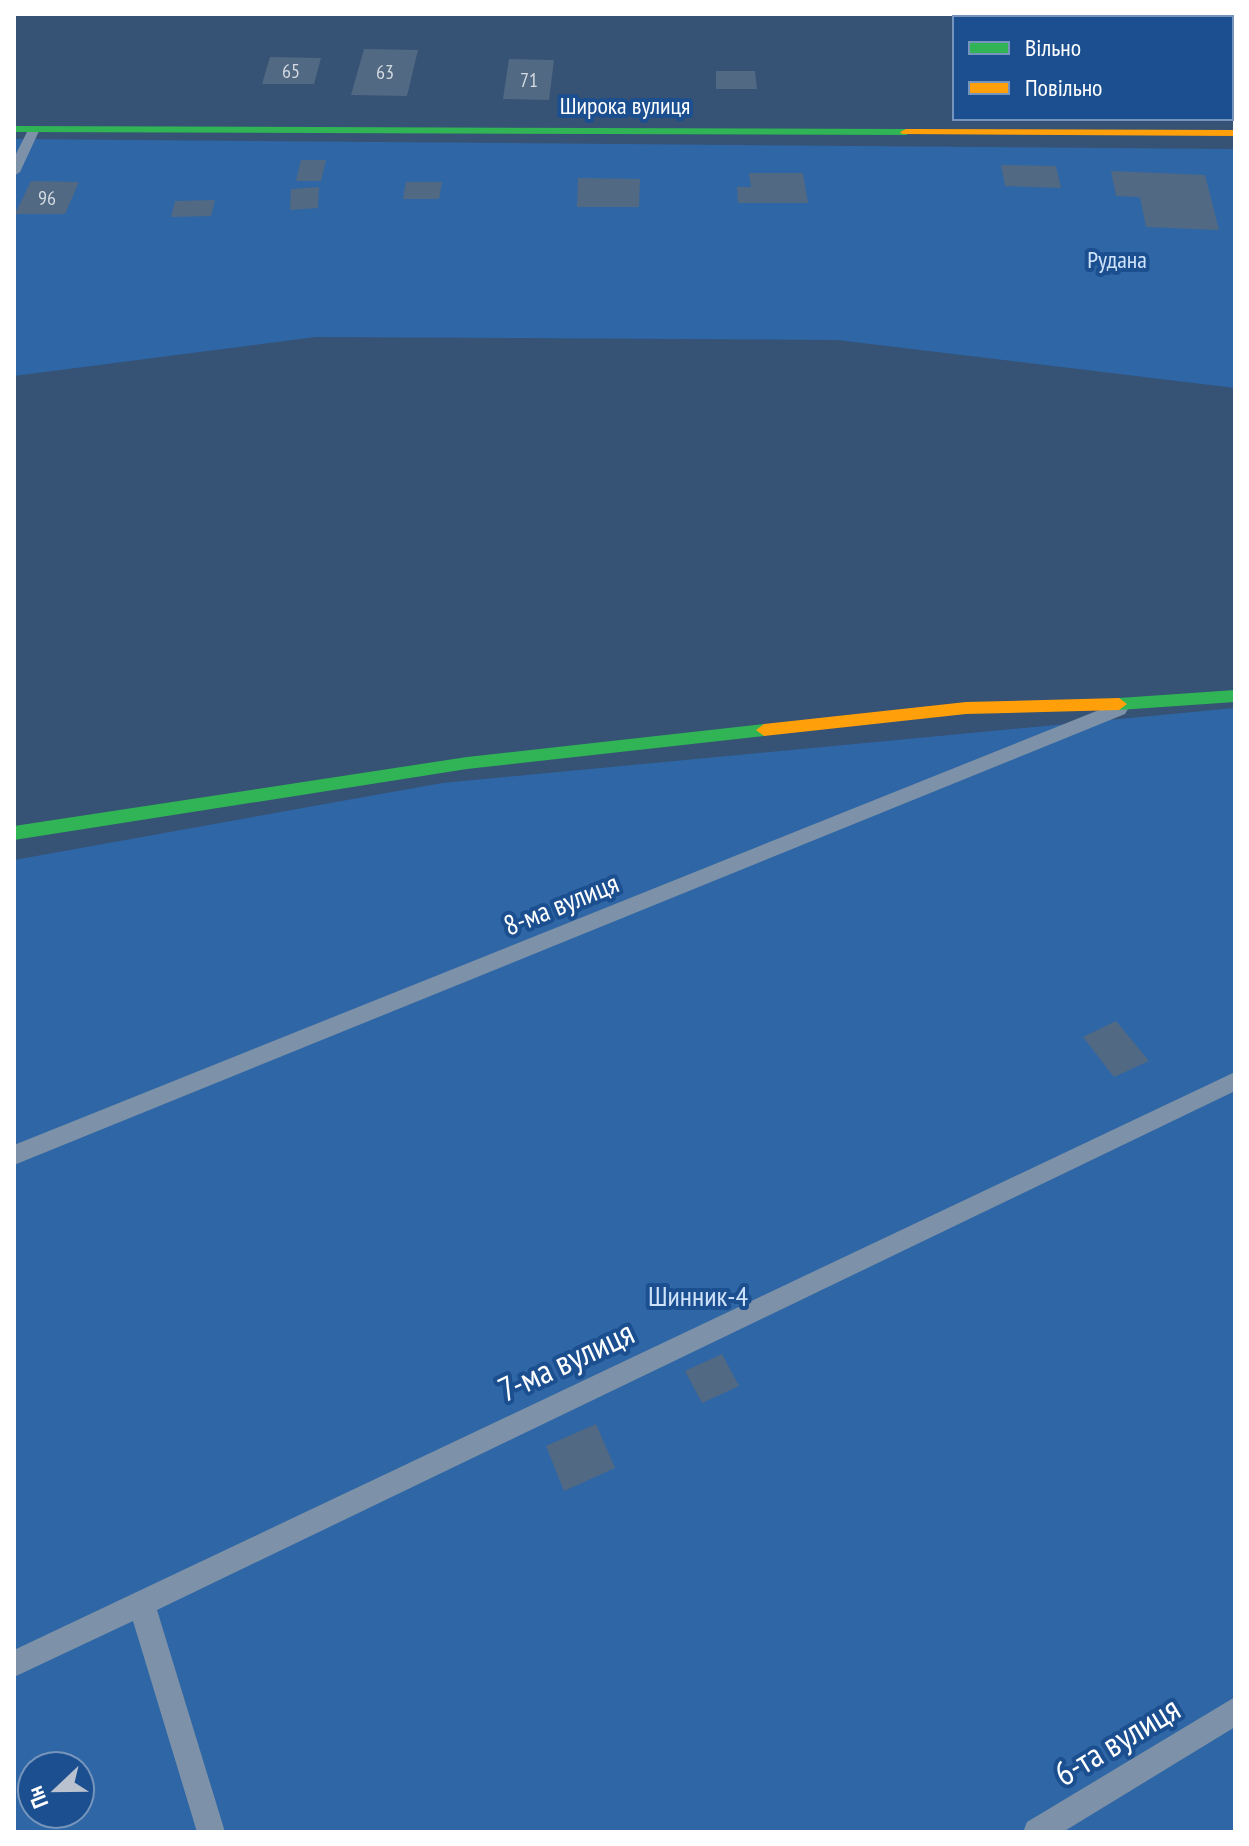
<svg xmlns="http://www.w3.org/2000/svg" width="1249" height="1846" viewBox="0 0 1249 1846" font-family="'PT Sans Narrow',sans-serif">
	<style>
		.green { fill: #2f66a5; fill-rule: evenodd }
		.building { fill: #526984 }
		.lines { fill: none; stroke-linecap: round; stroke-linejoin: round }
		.lane { fill: #7d92a8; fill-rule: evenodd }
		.fast { fill: #30b455; fill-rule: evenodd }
		.slow { fill: #ff9f0a; fill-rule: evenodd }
		.labels { text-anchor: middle; stroke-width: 8; stroke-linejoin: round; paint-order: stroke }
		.far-number-label { font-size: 20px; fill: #d4dae0 }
		.far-street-label { font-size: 24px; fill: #fff; stroke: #1b4f8f }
		.far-park-label { font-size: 24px; fill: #cfe3fa; stroke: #1b4f8f }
		.street-label { font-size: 28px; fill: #fff; stroke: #1b4f8f }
		.park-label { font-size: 28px; fill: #cfe3fa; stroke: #1b4f8f }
		.near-street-label { font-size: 34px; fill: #fff; stroke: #1b4f8f }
	</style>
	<rect width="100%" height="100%" fill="#365274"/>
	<path class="green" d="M14,139l1221,10v239l-398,-48 -521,-3 -302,39z
		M1235,708v1124h-1221v-972l428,-77zM32,1766h48v48h-48z"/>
	<path class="building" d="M989,14h49l1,4h-49z
		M1155,14h44l2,4h-44z
		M364,49l54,1 -11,46 -56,-1z
		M270,57l51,1 -7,26h-52z
		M509,59l45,1 -5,40 -46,-1z
		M716,71h39l2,18h-41z
		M301,160h25l-5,21h-25z
		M1001,165l55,1 5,22 -56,-2z
		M1111,171l94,4 14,55 -73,-3 -6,-30 -24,-1z
		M749,173h54l5,30h-70l-1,-16h14z
		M578,178l62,1 -1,28h-62z
		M31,181l48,1 -14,32h-50z
		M406,182h36l-3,17h-36z
		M319,187l-1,21 -28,2 1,-21z
		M215,200l-4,16 -40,1 4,-16z
		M1116,1021l33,40 -35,16 -31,-40z
		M722,1354l17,32 -37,17 -17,-32z
		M596,1424l19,44 -51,23 -18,-45z"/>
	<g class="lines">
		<path class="lane" d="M30,126l10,3 -20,43 -6,4v-18z
			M1119,702l6,2 3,5 -3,5 -1111,451v-20z
			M1235,1072v19l-1078,519 68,222h-28l-64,-211 -119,56v-27z
			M1235,1697v30l-172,105h-40l4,-10z"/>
		<path class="fast" d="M14,126l892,3 6,3 -6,3 -892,-3z
			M1235,690v12l-116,8 -8,-6 8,-6z
			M764,724l8,6 -8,6 -297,33 -453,71v-14l453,-69z"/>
		<path class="slow" d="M906,129l329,1v6l-333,-2 -2,-2z
			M1119,698l8,6 -8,6 -153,4 -202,22 -8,-6 8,-6 202,-22z"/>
	</g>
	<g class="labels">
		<g class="far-number-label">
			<text x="291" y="78">65</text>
			<text x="385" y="79">63</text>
			<text x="529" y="87">71</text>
			<text x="47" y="205">96</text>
		</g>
		<g class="far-street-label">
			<text x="625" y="114">Широка вулиця</text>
		</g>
		<g class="far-park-label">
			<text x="1117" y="268">Рудана</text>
		</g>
		<g class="street-label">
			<text transform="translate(561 904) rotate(-22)" y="10">8-ма вулиця</text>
		</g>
		<g class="park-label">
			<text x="698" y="1306">Шинник-4</text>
		</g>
		<g class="near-street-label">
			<text transform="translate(566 1361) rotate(-25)" y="12">7-ма вулиця</text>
			<text transform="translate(1117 1741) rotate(-31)" y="12">6-та вулиця</text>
		</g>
	</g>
	<rect width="1249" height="1846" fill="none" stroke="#ffffff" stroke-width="32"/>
	<rect x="953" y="16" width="280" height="104" fill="#1b4f8f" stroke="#7695bc" stroke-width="2"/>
	<rect x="969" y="42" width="40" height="12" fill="#30b455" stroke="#7695bc" stroke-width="2"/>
	<text x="1025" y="56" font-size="24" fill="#ffffff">Вільно</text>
	<rect x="969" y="82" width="40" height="12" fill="#ff9f0a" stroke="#7695bc" stroke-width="2"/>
	<text x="1025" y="96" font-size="24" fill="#ffffff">Повільно</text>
	<g transform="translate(56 1790) rotate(248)"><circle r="38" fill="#1b4f8f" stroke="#7695bc" stroke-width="2"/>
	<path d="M0-6L14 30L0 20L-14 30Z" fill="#b9c2ce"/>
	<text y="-12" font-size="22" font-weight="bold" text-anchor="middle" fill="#ffffff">Пн</text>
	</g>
</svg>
